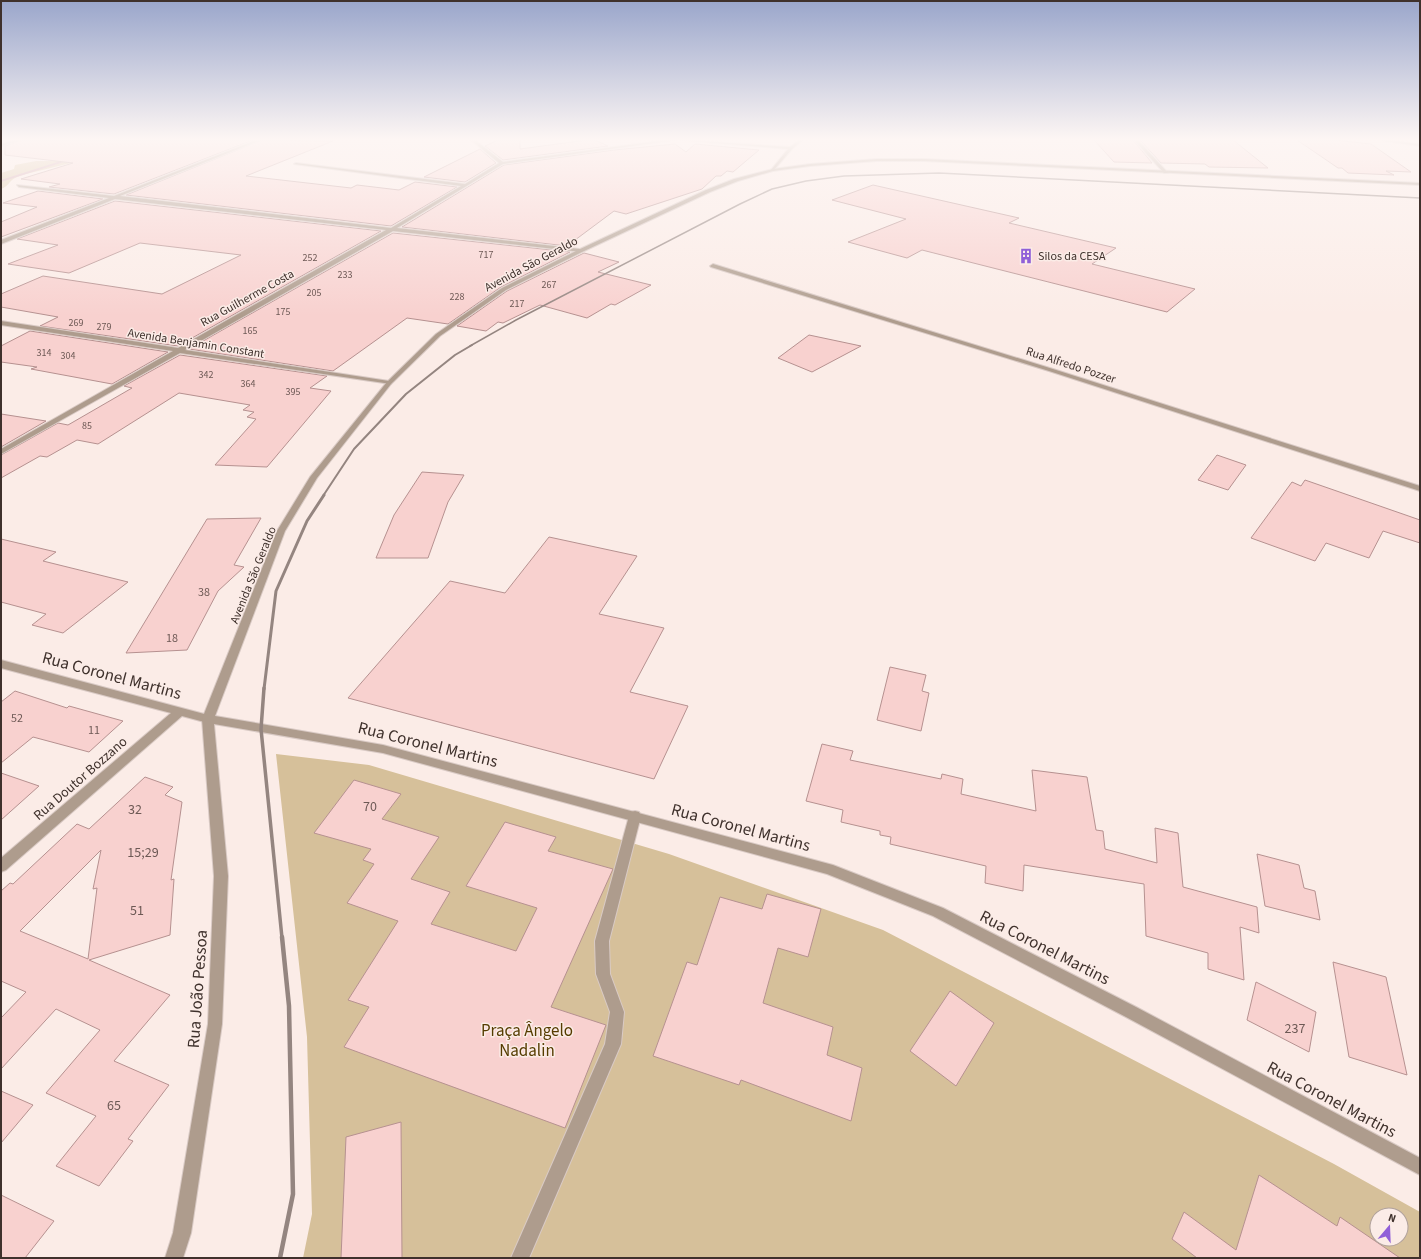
<svg xmlns="http://www.w3.org/2000/svg" width="1421" height="1259" viewBox="0 0 1421 1259" font-family="'Source Sans 3',sans-serif">
	<style>
		.green { fill: #d6c09a; fill-rule: evenodd }
		.lines { fill: none; stroke-linecap: round; stroke-linejoin: round }
		.stream { fill: #c691a0; fill-rule: evenodd }
		.building { fill: #f8d1cf; stroke: #b69190; fill-rule: evenodd }
		.minor-casing { stroke: #d9cac5; stroke-width: 2 }
		.tertiary-casing { stroke: #d9cac5; stroke-width: 2 }
		.minor { fill: #ae9c8d; fill-rule: evenodd }
		.tertiary { fill: #ae9c8d; fill-rule: evenodd }
		.rail-far4 { stroke: #948580; stroke-width: 1.5 }
		.rail-far3 { stroke: #948580; stroke-width: 2 }
		.rail-far2 { stroke: #948580; stroke-width: 3 }
		.rail-far1 { stroke: #948580; stroke-width: 3.5 }
		.rail { stroke: #948580; stroke-width: 4.5 }
		.labels { text-anchor: middle; stroke-width: 3; stroke-linejoin: round; paint-order: stroke }
		.far-number-label { font-size: 10px; fill: #6d5955 }
		.far-poi-label { font-size: 12px; fill: #3f312c; stroke: #fbece7; text-anchor: start }
		.far-street-label { font-size: 12px; fill: #3f312c; stroke: #fbece7 }
		.number-label { font-size: 12px; fill: #6d5955 }
		.street-label { font-size: 14px; fill: #3f312c; stroke: #fbece7 }
		.near-number-label { font-size: 14px; fill: #6d5955 }
		.near-street-label { font-size: 17px; fill: #3f312c; stroke: #fbece7 }
		.near-park-label { font-size: 17px; fill: #563c00; stroke: #fbece7 }
	</style>
	<rect width="100%" height="100%" fill="#fbece7"/>
	<path class="green" d="M100,140l65,1c-45,10 -90,21 -135,32 -5,1 -11,3 -15,5 -6,3 -7,9 -14,11v-16l13,-4 1,-4 21,-4h16l35,-17z
		M276,754l93,11 300,89 214,76 451,234 86,48v46h-1117l9,-44 -5,-177zM1377,1215h24v24h-24z"/>
	<g class="lines">
		<path class="stream" d="M70,158l3,1 -72,23v-2z"/>
	</g>
	<path class="building" d="M22,140h231l-139,54 -65,-7 11,-3 -39,-5 52,-16 -68,-8v-9z
		M262,140l71,1 -87,35 105,12 6,-3 42,5 16,-8 42,5 -66,39 -265,-31z
		M498,140h22v9l67,-9h8l13,6 -105,14 -18,-14z
		M1094,140h39l19,23 -38,-1z
		M1140,140h93l35,28 -59,-1 -4,-3 -44,-1z
		M1297,140h38l36,4 40,28 -25,-1 8,4 -46,-2 -6,-5h-4z
		M675,144l11,8 9,-8 64,6 -26,22 -6,-1 -6,5h-5l-14,13 -76,25 -12,-3 -47,35 -165,-19 102,-62 110,-15z
		M480,149l16,14 -31,19 -41,-5z
		M873,185l146,33 -10,5 107,25 -24,16 103,25 -28,23 -245,-62 -15,8 -59,-16 58,-23 -74,-19z
		M38,191l65,8 -102,38v-15l36,-15 -34,-4z
		M115,201l266,30 -203,115 -138,-20 18,-9 -57,-10v-13l42,-18 119,18 79,-39 -101,-12 -71,30 -61,-9 50,-19 -41,-6z
		M393,233l177,19 -69,35 -53,37 -41,-6 -74,53 -144,-22z
		M584,253l35,9 -21,10 53,13 -36,20 -4,-1 -24,14 -47,-13 -37,18 -5,-1 -12,9 -29,-5 50,-35z
		M30,331l138,21 -56,32 -81,-15 6,-2 -36,-5v-16z
		M809,335l52,11 -49,26 -34,-14z
		M180,355l147,21 -17,12 21,3 -64,76 -52,-2 41,-46 -9,-2 7,-5 -11,-2 7,-5 -71,-12 -81,51 -21,-4 -30,17 -7,-1 -39,22v-23l57,-32 10,2 64,-37 -8,-2z
		M1,414l45,7 -45,26z
		M1217,455l29,10 -18,25 -30,-10z
		M422,472l42,3 -16,27 -20,56h-52l18,-43z
		M1305,480l115,40v23l-37,-12 -14,27 -43,-15 -11,18 -64,-23 41,-56 9,4z
		M261,518l-27,47 10,2 -26,24 -31,59 -61,3 81,-134z
		M549,537l88,19 -38,58 65,14 -34,64 58,14 -34,73 -306,-81 102,-117 55,12z
		M1,539l55,13 -13,9 85,21 -65,51 -31,-8 14,-11 -45,-12z
		M890,667l36,8 -4,16 7,2 -8,38 -44,-11z
		M15,691l52,17 2,-2 54,15 -34,31 -56,-15 -32,26v-61z
		M822,744l31,7 -3,9 91,19 1,-5 21,5 -2,15 75,17 -4,-41 55,7 9,53 7,1 2,18 52,14 -2,-35 23,5 5,54 74,20 2,26 -19,-6 4,53 -36,-11v-16l-62,-17 -2,-52 -120,-19 -1,26 -38,-8 1,-17 -96,-22 1,-7 -11,-2v-4l-39,-9 2,-12 -37,-9z
		M1,773l38,13 -38,34z
		M145,777l28,10 -8,8 17,7 -11,78 3,-1 -4,56 -81,25 81,35 -56,66 55,24 -41,54 5,2 -34,45 -43,-20 40,-50 -50,-23 54,-63 -44,-21 -55,60v-51l25,-26 -25,-11v-90l9,-8 3,1 64,-60 12,5zM101,850l-8,39 4,-1 -9,71 -68,-28z
		M354,780l47,14 -19,25 57,18 -28,42 39,13 -19,32 85,27 21,-43 -71,-22 39,-64 51,15 -8,14 65,18 -62,138 55,18 -41,103 -221,-81 25,-40 -21,-7 50,-79 -51,-18 27,-39 -11,-4 8,-11 -57,-16z
		M1257,854l42,11 5,23 11,3 5,29 -55,-14z
		M767,894l54,15 -13,48 -30,-9 -15,55 70,24 -6,28 35,13 -11,53 -110,-41 -2,5 -86,-29 34,-94 10,3 23,-68 42,12z
		M1333,962l53,15 21,98 -58,-18z
		M1256,982l60,30 -7,40 -62,-32z
		M950,991l44,32 -38,63 -46,-35z
		M1,1091l32,14 -32,38z
		M401,1122l1,136h-61l5,-121z
		M1259,1175l78,51 3,-9 60,41h-203l-25,-19 12,-27 52,38z
		M1,1195l53,26 -29,37h-24z"/>
	<g class="lines">
		<g class="minor-casing">
			<path id="minor" d="M256,140h5l-141,56 271,32 70,-42 -167,-22 2,-1 169,21 34,-21 -28,-23h4l28,22 163,-22h9l-172,24 -106,64 183,21 2,1v2l-189,-21 -208,119 204,31 2,1v2l-211,-31 -179,101v-5l172,-98 -172,-26v-4l177,27 208,-118 -271,-31 -114,45v-4l108,-42 -90,-11 -2,-2 97,11z
				M680,140l110,7 9,-7h4l-11,9 -19,22 -2,-1 17,-21z
				M1134,140h4l30,33h-4z
				M713,264l340,105 367,117v5l-371,-120 -338,-104 -1,-1z
				M1,660l207,55 4,1 2,3 -2,3 -4,1 -26,-7 -176,154 -5,2v-14l170,-145 -170,-45z
				M635,811l4,1 2,4 -32,125 1,33 14,38 -3,32 -92,214h-18l94,-214 5,-32 -14,-38 -1,-33 34,-125 2,-4z"/>
		</g>
		<g class="tertiary-casing">
			<path id="tertiary" d="M16,140h5l-20,6v-2z
				M1383,140l37,4v2l-35,-5z
				M877,159h47l496,24v2l-496,-24h-47l-67,5 -37,5 -35,10 -28,11 -128,60 -76,38 -66,46 -49,48 -74,94 -32,53 -70,185 168,29 450,120 110,43 193,99 284,151v17l-294,-158 -193,-101 -106,-42 -444,-121 -169,-29 14,152 -6,148 -31,209 -8,25h-18l8,-25 35,-209 6,-148 -12,-157 75,-188 33,-54 77,-95 49,-48 66,-46 76,-38 128,-60 28,-11 39,-10 37,-5z"/>
		</g>
		<use href="#minor" class="minor"/>
		<use href="#tertiary" class="tertiary"/>
		<path class="rail-far4" d="M470,346l46,-26 224,-116 32,-15 34,-8 38,-5 95,-3 481,25"/>
		<path class="rail-far3" d="M323,496l31,-47 52,-55 49,-39 17,-10"/>
		<path class="rail-far2" d="M264,689l12,-98 31,-70 17,-26"/>
		<path class="rail-far1" d="M264,688l-3,41 21,209"/>
		<path class="rail" d="M280,1258l13,-64 -4,-188 -7,-69"/>
	</g>
	<linearGradient id="sky" x2="0" y2="1"><stop stop-color="#9aa6cb"/><stop offset="0.44" stop-color="#fdf6f4"/><stop offset="1" stop-color="#fdf6f4" stop-opacity="0"/></linearGradient>
	<rect width="1421" height="316" fill="url(#sky)"/>
	<defs>
		<g id="building-bare" transform="scale(1.2)"><path d="M-4-6H4V6H1V3H-1V6H-4ZM-2.5-4.3h1.7v1.8h-1.7ZM.8-4.3h1.7v1.8H.8ZM-2.5-1h1.7V.8h-1.7ZM.8-1h1.7V.8H.8Z" fill="#905fd8" stroke="#fbece7" stroke-width="2.5" paint-order="stroke"/></g>
	</defs>
	<g fill-rule="evenodd">
		<use href="#building-bare" x="1026" y="256"/>
	</g>
	<g class="labels">
		<g class="far-number-label">
			<text x="486" y="258">717</text>
			<text x="310" y="261">252</text>
			<text x="345" y="278">233</text>
			<text x="549" y="288">267</text>
			<text x="314" y="296">205</text>
			<text x="457" y="300">228</text>
			<text x="517" y="307">217</text>
			<text x="283" y="315">175</text>
			<text x="76" y="326">269</text>
			<text x="104" y="330">279</text>
			<text x="250" y="334">165</text>
			<text x="44" y="356">314</text>
			<text x="68" y="359">304</text>
			<text x="206" y="378">342</text>
			<text x="248" y="387">364</text>
			<text x="293" y="395">395</text>
			<text x="87" y="429">85</text>
		</g>
		<g class="far-poi-label">
			<text x="1038" y="260">Silos da CESA</text>
		</g>
		<g class="far-street-label">
			<text transform="translate(531 264) rotate(-28)" y="4">Avenida São Geraldo</text>
			<text transform="translate(247 298) rotate(-29)" y="4">Rua Guilherme Costa</text>
			<text transform="translate(196 343) rotate(9)" y="4">Avenida Benjamin Constant</text>
			<text transform="translate(1071 365) rotate(18)" y="4">Rua Alfredo Pozzer</text>
			<text transform="translate(253 575) rotate(-68)" y="4">Avenida São Geraldo</text>
		</g>
		<g class="number-label">
			<text x="204" y="596">38</text>
			<text x="172" y="642">18</text>
			<text x="17" y="722">52</text>
			<text x="94" y="734">11</text>
		</g>
		<g class="street-label">
			<text transform="translate(80 778) rotate(-41)" y="5">Rua Doutor Bozzano</text>
		</g>
		<g class="near-number-label">
			<text x="370" y="811">70</text>
			<text x="135" y="814">32</text>
			<text x="143" y="857">15;29</text>
			<text x="137" y="915">51</text>
			<text x="1295" y="1033">237</text>
			<text x="114" y="1110">65</text>
		</g>
		<g class="near-street-label">
			<text transform="translate(112 675) rotate(15)" y="6">Rua Coronel Martins</text>
			<text transform="translate(428 744) rotate(14)" y="6">Rua Coronel Martins</text>
			<text transform="translate(741 827) rotate(15)" y="6">Rua Coronel Martins</text>
			<text transform="translate(1045 947) rotate(27)" y="6">Rua Coronel Martins</text>
			<text transform="translate(197 989) rotate(-86)" y="6">Rua João Pessoa</text>
			<text transform="translate(1332 1099) rotate(28)" y="6">Rua Coronel Martins</text>
		</g>
		<g class="near-park-label">
			<text x="527" y="1036">Praça Ângelo<tspan x="527" dy="20">Nadalin</tspan></text>
		</g>
	</g>
	<rect width="1421" height="1259" fill="none" stroke="#3f312c" stroke-width="4"/>
	<g transform="translate(1389 1227) rotate(19)"><circle r="19" fill="#fbece7" stroke="#b0a19c"/>
	<path d="M0-3L7 15L0 10L-7 15Z" fill="#905fd8"/>
	<text y="-6" font-size="11" font-weight="bold" text-anchor="middle" fill="#3f312c">N</text>
	</g>
</svg>
